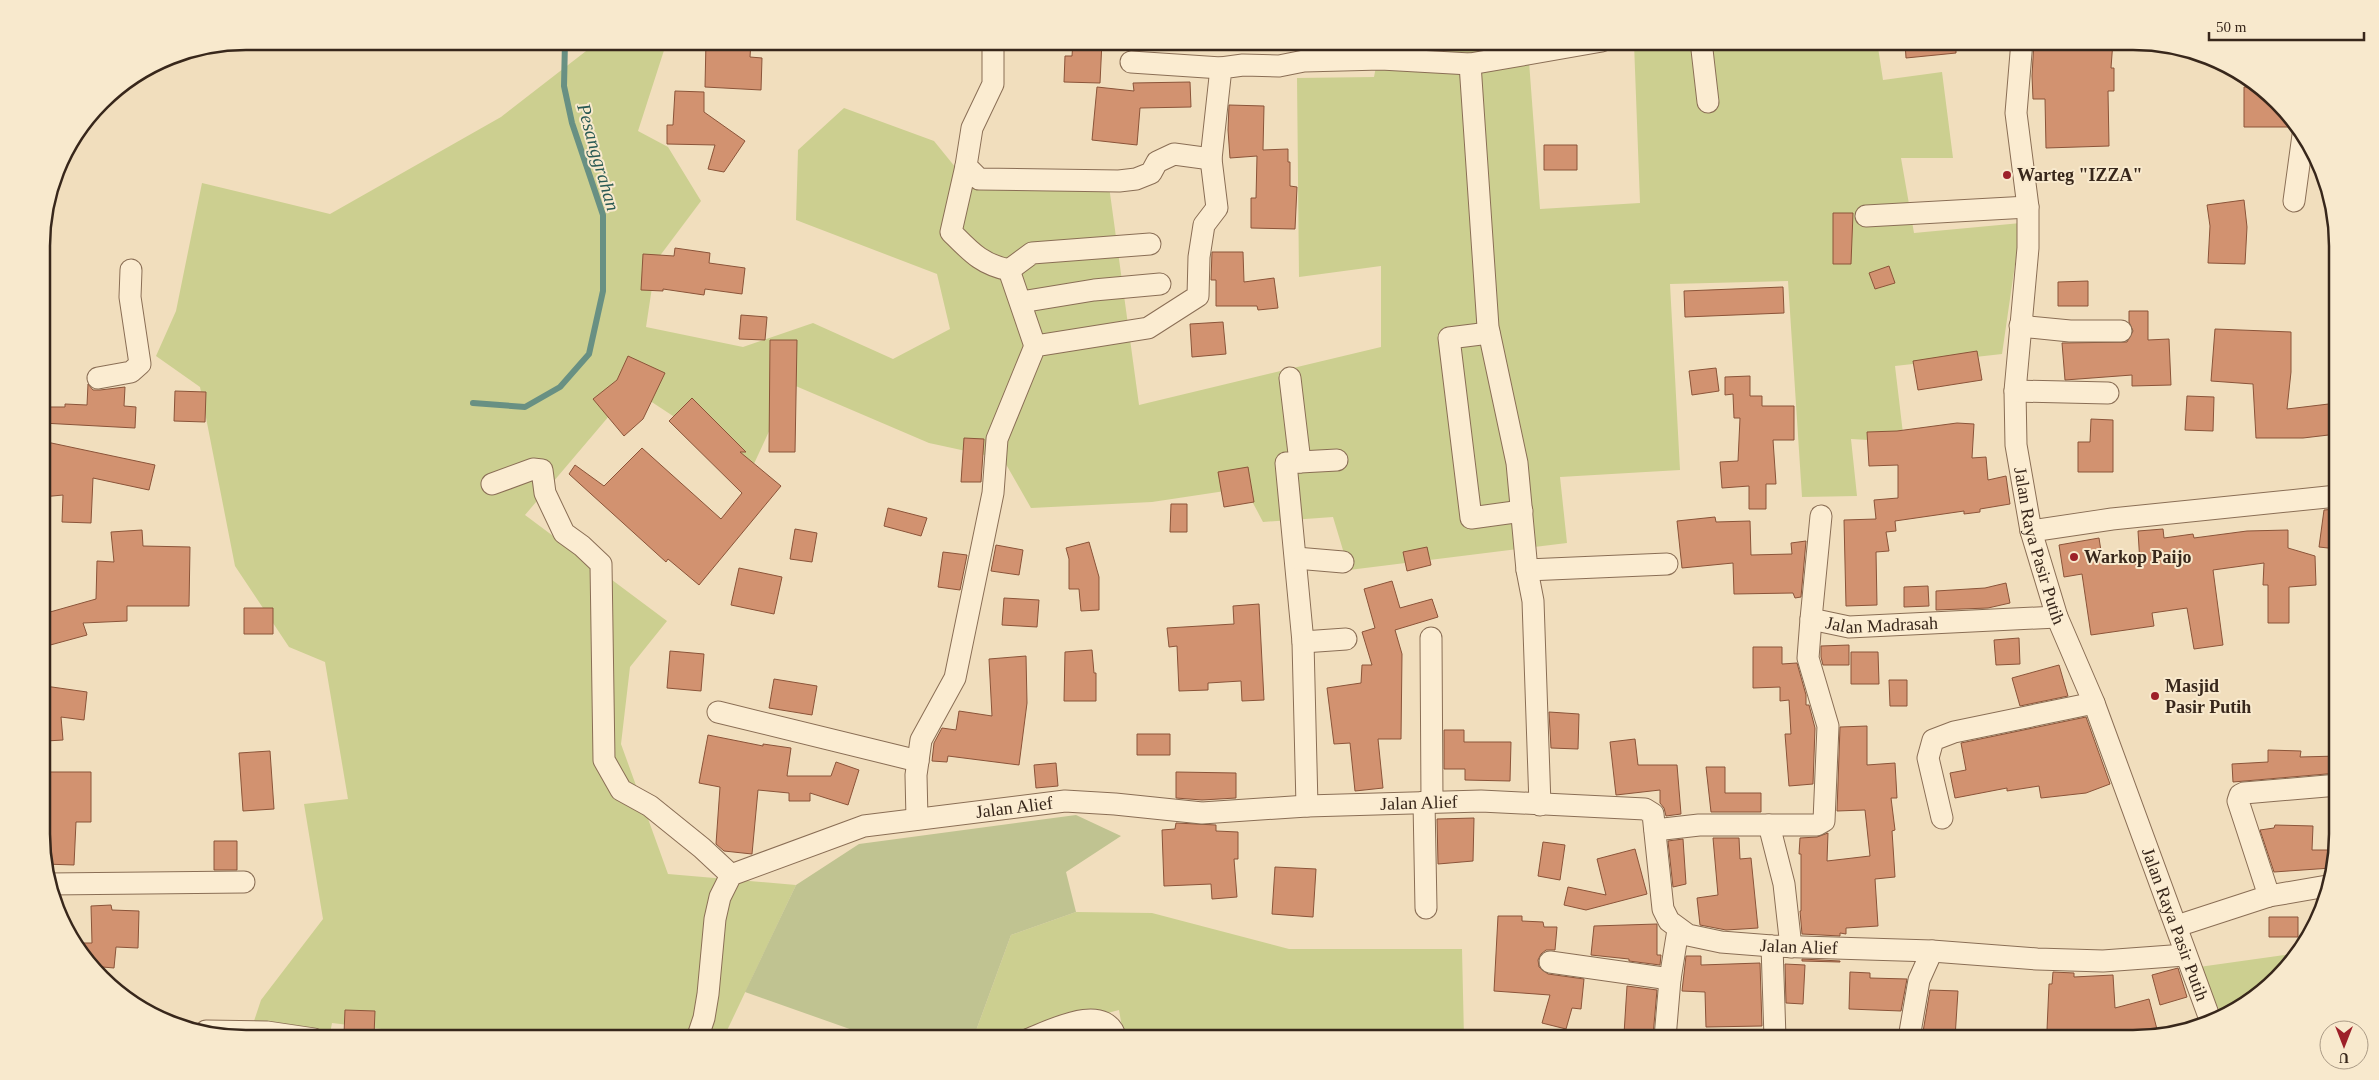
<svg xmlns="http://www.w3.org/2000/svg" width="2379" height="1080" viewBox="0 0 2379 1080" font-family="Georgia,serif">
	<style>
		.green { fill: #cccf90 }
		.cemetery { fill: #c0c391 }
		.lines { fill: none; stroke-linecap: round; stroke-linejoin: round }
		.stream { stroke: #689083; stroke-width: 6 }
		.building { fill: #d29270; stroke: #8b5439 }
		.minor-casing { stroke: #8a6e55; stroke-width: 23 }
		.minor { stroke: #fbecd1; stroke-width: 21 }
		.poi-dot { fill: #9d2029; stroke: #f8e9cd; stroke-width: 2 }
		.labels { text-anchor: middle; stroke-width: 4; stroke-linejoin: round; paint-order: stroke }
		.poi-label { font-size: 18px; font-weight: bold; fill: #38271b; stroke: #f8e9cd; text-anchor: start }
		.street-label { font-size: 18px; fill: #38271b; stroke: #f8e9cd }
		.water-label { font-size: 19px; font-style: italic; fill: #295953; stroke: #f8e9cd }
		.rim { fill: none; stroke: #38271b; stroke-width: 2.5 }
	</style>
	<rect width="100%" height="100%" fill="#f1debd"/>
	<path class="green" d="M599,41h68l-29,90 30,16 33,54 -45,60 -10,66 97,20 70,-24 80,36 57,-30 -13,-55 -141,-54 2,-70 46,-42 90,33 39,48 136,-3 30,219 242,-58v-81l-82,11 -2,-199 77,-1 7,-36h167l-20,7 12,161 100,-6 -6,-160 9,-2h234l6,39 59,-8 11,86h-52l13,75 107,-10 -19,131 -107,12 9,76 -53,-3 6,57 -55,1 -14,-216 -118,3 10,186 -120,7 7,66 -218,27 -16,-53 -70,5 -18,-34 -93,14 -121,6 -28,-49 -74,-16 -138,-59 -39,84 -120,-79 -107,126 142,106 -37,46 -9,77 47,130 128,11 -73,154h-328l-5,-9 -58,-7 -3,16h-81l13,-39 62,-81 -19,-115 44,-5 -23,-137 -36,-15 -54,-81 -35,-179 -44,-31 20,-45 26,-128 128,31 171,-97z
		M1076,912l76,1 137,36h173l2,89 -340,1 -5,-29 -110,29h-36l38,-104z
		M2299,953l-4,6 -48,45 -25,12 -23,-49z"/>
	<path class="cemetery" d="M1076,815l45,21 -55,36 10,40 -65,23 -38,104h-95l-133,-47 51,-107 63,-41z"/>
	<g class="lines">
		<path class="stream" d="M473,403l52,4 35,-20 29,-33 14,-63v-76l-31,-92 -8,-37 1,-45"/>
	</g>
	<path class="building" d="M706,41h45l-1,16 12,1 -1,32 -56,-3z
		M1073,41h29l-2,42 -36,-1 1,-26h7z
		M1917,41h39v12l-50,5 -1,-16z
		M2034,41h79l-2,27h3v23h-6l1,55 -63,2 -1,-49h-12l-1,-23z
		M1190,82l1,25 -51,1 -3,37 -45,-5 5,-53 37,4 -1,-8z
		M2244,87h17l36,37 -3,3h-50z
		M675,91l29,1v20l41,29 -21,31 -16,-3 7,-24 -48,-1v-19h6z
		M1229,105l35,1 -1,44 25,-1v13h2v24l7,1 -2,42 -44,-1v-30h5l1,-42 -27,2 -2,-28z
		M1544,145h33v25h-33z
		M2244,200l3,27 -2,37 -37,-1 2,-37 -3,-21z
		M1833,213h20l-2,51h-18z
		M675,248l35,5 -1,10 36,5 -3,26 -37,-5 -1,6 -41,-6v2l-22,-1 2,-36 31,2z
		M1212,252h31l1,30 30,-4 4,30 -20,2 -1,-4h-41v-26h-5z
		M1889,266l6,17 -20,6 -6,-16z
		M2088,281v25h-30v-24z
		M1783,287l1,26 -99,4 -1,-26z
		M2129,311h19v29l21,-1 2,46 -39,1v-11l-67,5 -3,-37 65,-1 6,-11 -4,-9z
		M741,315l26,2 -2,23 -26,-1z
		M1223,322l3,32 -34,3 -2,-33z
		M2215,329l76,3v40l-4,37 50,-6v31l-34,4h-47l-3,-54 -42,-3z
		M770,340h27l-2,112h-26z
		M1977,351l5,29 -64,10 -5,-29z
		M628,356l37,17 -22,46 -19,17 -31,-37 24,-19z
		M1716,368l3,23 -27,4 -3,-24z
		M1750,376v20h12v10h32v34h-21l3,44h-10v25h-17v-23l-27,2 -2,-26 18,-1 2,-43h-6l-1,-24 -8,1v-18z
		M88,384l5,6h7l25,-3 -1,19 12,1 -1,21 -93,-5v-16h23v-3l22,1z
		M175,391l31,1 -1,30 -31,-1z
		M2187,396l27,1 -1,34 -28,-1z
		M692,398l54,54h-6l41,34 -82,99 -31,-26 -2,3 -97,-88 6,-9 29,21 38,-38 79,71 21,-26 -73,-72z
		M2091,419l22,1v52h-35v-30h12z
		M1957,423l17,1 -2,34 14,-1 2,23 18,-4 4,28 -30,5v3l-16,2v-3l-69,10 1,10 -10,1 3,19 -13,1 1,53 -31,1 -2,-86 32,-1 -2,-19 24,-2v-33l-29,1 -2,-34 30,-1z
		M964,438l20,1 -3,43h-20z
		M42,441l113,24 -6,25 -56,-12 -2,45 -29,-1 1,-27 -21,2z
		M1248,467l6,35 -30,5 -6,-35z
		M1171,504h16v28h-17z
		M888,508l39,10 -6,18 -37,-10z
		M2337,509v40l-18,-2 5,-37z
		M1715,517l1,5 34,-1 1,34 41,-1 -1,-11 15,-2 -5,56 -6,1 -2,-5 -59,1 -1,-31 -51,5 -5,-47z
		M795,529l22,4 -5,29 -22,-3z
		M2163,529l1,9 29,-4 1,4 53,-7 41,-1v18l27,8 1,29 -27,2v36h-21v-38h-5l1,-22 -51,7 10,75 -29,4 -7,-41 -35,5 2,13 -63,9 -9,-61 -18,3 -5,-32 40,-7 4,26h37l-2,-33z
		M142,530l1,16 47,1 -1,59h-62v15l-44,2 4,12 -44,12v-33l53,-15 1,-38 17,1 -3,-30z
		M1089,542l10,35v33l-18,1 -2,-22h-10v-30l-3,-11z
		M996,545l27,5 -4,25 -28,-4z
		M1427,547l4,18 -24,6 -4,-19z
		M943,552l24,3 -7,35 -22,-3z
		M739,568l43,9 -8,37 -43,-9z
		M1392,581l8,27 32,-9 6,18 -43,13 7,24 -1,85h-23l5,49 -28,3 -5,-48 -16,1 -7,-56 34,-5 1,-18h10l-10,-33 13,-4 -11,-39z
		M2006,583l4,20 -22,5 -52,2v-19l49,-3z
		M1928,586l1,20 -25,1v-20z
		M1004,598l35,2 -2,27 -35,-2z
		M1259,604l5,96 -22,1 -1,-20 -33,2v7l-29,1 -2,-45 -8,1 -2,-19 67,-4 -1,-18z
		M244,608h29v26h-29z
		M2019,638l1,26 -24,1 -2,-25z
		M1849,645v20h-26l-2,-8v-11z
		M1753,647h29v17l15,-1 9,32v10h3l6,23 -2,56 -24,2 -4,-52h6l-2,-34 -9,1v-14l-27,1z
		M1092,650l2,23h2v28h-32l1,-49z
		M670,651l34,3 -3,37 -34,-3z
		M1851,652h27l1,32h-28z
		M1026,656l1,47 -8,62 -71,-9 -1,6 -15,-1 2,-18 8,-15 14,2 3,-19 33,5 -3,-57z
		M2059,665l9,31 -48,10 -8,-28z
		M774,679l43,7 -5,29 -43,-7z
		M1889,680h18v26h-17z
		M45,686l42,6 -3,28 -23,-3 2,23 -17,1 -3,-27z
		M1549,712l30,2 -1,35 -27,-1z
		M2086,717l24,67 -24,9 -45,5 -2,-12 -32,5v-3l-52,10 -5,-25 16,-3 -5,-27z
		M1867,726v39l28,-2 2,35h-6l4,32 -3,1 3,46 -20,2 3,47 -32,2v6l-6,-1v3l-38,-2 -2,-23h1v-57h-2l1,-16 17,-1 11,-4 -1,28 43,-5 -5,-46 -28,1 3,-84z
		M1444,730h20v12h47l-1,39 -45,-1v-11h-21z
		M1137,734h33v21h-33z
		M708,735l55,11v-2l28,4 -4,28h44l5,-14 23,8 -11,35 -38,-12v8h-21v-8l-31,-3 -6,64 -28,-3 -8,-7 4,-57 -21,-4z
		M1635,739l3,26h39l4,49 -15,2 -2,-8 -4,-5v-13l-44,5 -6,-53z
		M2268,750l33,1 -1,6 38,-1v17l-105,9 -1,-18 36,-2z
		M270,751l4,58 -31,2 -4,-58z
		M1056,763l2,23 -22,2 -2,-23z
		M1706,767h19v26h36v19h-50z
		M43,772h48v50h-15l-2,43 -30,-1z
		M1176,772l60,1v25l-34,2 -26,-2z
		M1474,818l-1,43 -35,3 -1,-45z
		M1176,823l40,2v6l22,1v27h-4l3,38 -25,2 -1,-15 -47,2 -2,-56 13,-1z
		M2275,825l38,1 -1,24h23l-4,18 -57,4 -14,-42 14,-2z
		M1713,838h26l1,21 11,-1 7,70 -32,2 -26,-5 -3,-27 21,-3z
		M1683,839l3,45 -13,3 -5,-46z
		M214,841h23v29h-23z
		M1543,842l22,3 -5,35 -22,-4z
		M1635,849l12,45 -61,16 -22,-5 4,-18 38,8 -9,-36z
		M1275,867l41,2 -3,48 -41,-3z
		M111,905l1,5 27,1 -1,37 -22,-1 -2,21 -23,-2 -8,-8 -9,-15h18l-1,-37z
		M1498,916h24v5l21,1 1,5h13l-2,23h-9l-5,4 -3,6 1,7 9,7 36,5 -3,30 -9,-1 -6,21 -24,-6 8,-28 -56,-4z
		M2269,917h29v20h-29z
		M1657,924v31h4l-1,10 -31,-4v-2l-38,-4 3,-29z
		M1686,956h15v9l59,-2 2,63 -56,1 -1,-35 -23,-1z
		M1802,959l38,2v1l-38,-1z
		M1785,964l20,1 -2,39 -17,-1z
		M2178,968l9,29 -27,8 -8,-30z
		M1850,972l20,1v5l37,1 -6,32 -52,-2z
		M2053,972l21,1v4l39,-2 2,33 34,-9 9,34 -21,5h-37l-2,-6 -51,-2 2,-46h3z
		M1627,986l30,4 -4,46 -29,-2z
		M1930,990l28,1 -3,47h-33z
		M345,1010l30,1 -1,25 -30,-2z"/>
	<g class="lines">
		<g class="minor-casing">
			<g id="minor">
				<path d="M993,41v43l-21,44 -6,38 13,13 140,2 17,-2 15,-6 6,-11 17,-8 37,5"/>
				<path d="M1701,41l7,61"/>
				<path id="s1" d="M2022,41l-6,72 12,94v41l-13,143 1,54 15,86 26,86 37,86 117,319"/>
				<path d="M1131,62l90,6"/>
				<path d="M1470,64l18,263 29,136 10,107 6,31 7,204"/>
				<path d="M966,166l-15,66c20,20 30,32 58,38l26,76"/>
				<path d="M2294,201l9,-66"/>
				<path d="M1866,216l162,-9"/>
				<path d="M1009,270l23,-17 118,-9"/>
				<path d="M1021,302l73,-12 66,-6"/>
				<path d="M2020,326l50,5h51"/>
				<path d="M1489,333l-40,5 22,180 51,-7"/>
				<path d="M98,378l33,-6 9,-8 -10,-67 1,-27"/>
				<path d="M1290,378l10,84 -14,1 17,179 4,164"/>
				<path d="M2015,391l93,2"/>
				<path d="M1300,462l37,-2"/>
				<path d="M492,484l41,-15 9,1 3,23 19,40 18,13 19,18 3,196 17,30 29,16 52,42 29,27"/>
				<path id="s2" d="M1821,516l-10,103 38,8 208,-10"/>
				<path d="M2031,531l81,-12 225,-23"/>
				<path d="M1296,558l47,4"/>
				<path d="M1527,570l140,-6"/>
				<path d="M1431,638l1,163"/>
				<path d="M1303,642l43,-3"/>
				<path d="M718,712l200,49"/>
				<path d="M1424,802l2,106"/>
				<path d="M1942,818l-14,-60 5,-18 21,-8 140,-29"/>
				<path d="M917,819l-1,-44 5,-35 34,-62 38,-185 4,-54 38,-93 113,-18 50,-32 1,-39 5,-32 13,-17 -6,-49 10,-91 22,-3 36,1 25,-5 77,-2 89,5 132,-23"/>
				<path d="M1769,825l15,59 7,63"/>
				<path d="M1655,830l44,-5h118l7,-4 4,-95 -20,-68 3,-39"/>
				<path d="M49,884l195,-2"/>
				<path d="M2269,896l-31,-95 2,-6 4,-2 94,-8"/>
				<path d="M2177,926l92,-30 58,-10"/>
				<path d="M1772,946l3,92"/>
				<path d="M1550,962l120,17 8,-49"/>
				<path d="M206,1031l61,1 47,7"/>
				<path d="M1665,1038l5,-59"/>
				<path d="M1909,1038l10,-58 13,-29"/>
				<path id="s3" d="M697,1039l7,-21 4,-24 7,-75 5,-22 11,-22 133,-49 201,-25 50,3 87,9 105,-7 174,-5 164,8 8,5 10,95 6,12 19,14 33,7 51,4 160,5 105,8 66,2 82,-6"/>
				<path d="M1029,1039c23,-9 78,-38 87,0"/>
			</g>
		</g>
		<use href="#minor" class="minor"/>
	</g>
	<g class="poi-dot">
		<circle cx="2007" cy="175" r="5"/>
		<circle cx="2074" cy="557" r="5"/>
		<circle cx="2155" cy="696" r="5"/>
	</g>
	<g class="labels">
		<g class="poi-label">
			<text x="2017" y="181">Warteg "IZZA"</text>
			<text x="2084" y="563">Warkop Paijo</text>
			<text x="2165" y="692">Masjid<tspan x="2165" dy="21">Pasir Putih</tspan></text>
		</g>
		<g class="street-label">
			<text dy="6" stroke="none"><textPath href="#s1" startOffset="509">Jalan Raya Pasir Putih</textPath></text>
			<text dy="6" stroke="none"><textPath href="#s2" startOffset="175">Jalan Madrasah</textPath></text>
			<text dy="6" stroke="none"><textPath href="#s3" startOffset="868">Jalan Alief</textPath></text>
			<text dy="6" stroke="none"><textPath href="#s3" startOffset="462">Jalan Alief</textPath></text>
			<text dy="6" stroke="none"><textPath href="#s1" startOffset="912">Jalan Raya Pasir Putih</textPath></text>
			<text dy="6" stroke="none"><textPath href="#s3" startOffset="1348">Jalan Alief</textPath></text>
		</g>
		<g class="water-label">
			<text transform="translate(599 157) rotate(74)" y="7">Pesanggrahan</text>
		</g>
	</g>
	<path d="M0 0H2379V1080H0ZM246 50H2133A196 196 0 0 1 2329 246V834A196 196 0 0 1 2133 1030H246A196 196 0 0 1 50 834V246A196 196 0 0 1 246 50Z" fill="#f8e9cd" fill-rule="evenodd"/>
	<path class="rim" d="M246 50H2133A196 196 0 0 1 2329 246V834A196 196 0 0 1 2133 1030H246A196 196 0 0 1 50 834V246A196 196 0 0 1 246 50Z"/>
	<g transform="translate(2344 1045) rotate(180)"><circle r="24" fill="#f8e9cd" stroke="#ab9b86"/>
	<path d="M0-4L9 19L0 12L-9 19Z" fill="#9d2029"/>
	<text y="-8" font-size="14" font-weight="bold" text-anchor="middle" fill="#38271b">U</text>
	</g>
	<path d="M2209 32v8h155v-8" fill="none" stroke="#38271b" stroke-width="2.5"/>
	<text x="2216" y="32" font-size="15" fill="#38271b" stroke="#f8e9cd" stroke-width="4" paint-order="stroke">50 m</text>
</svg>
